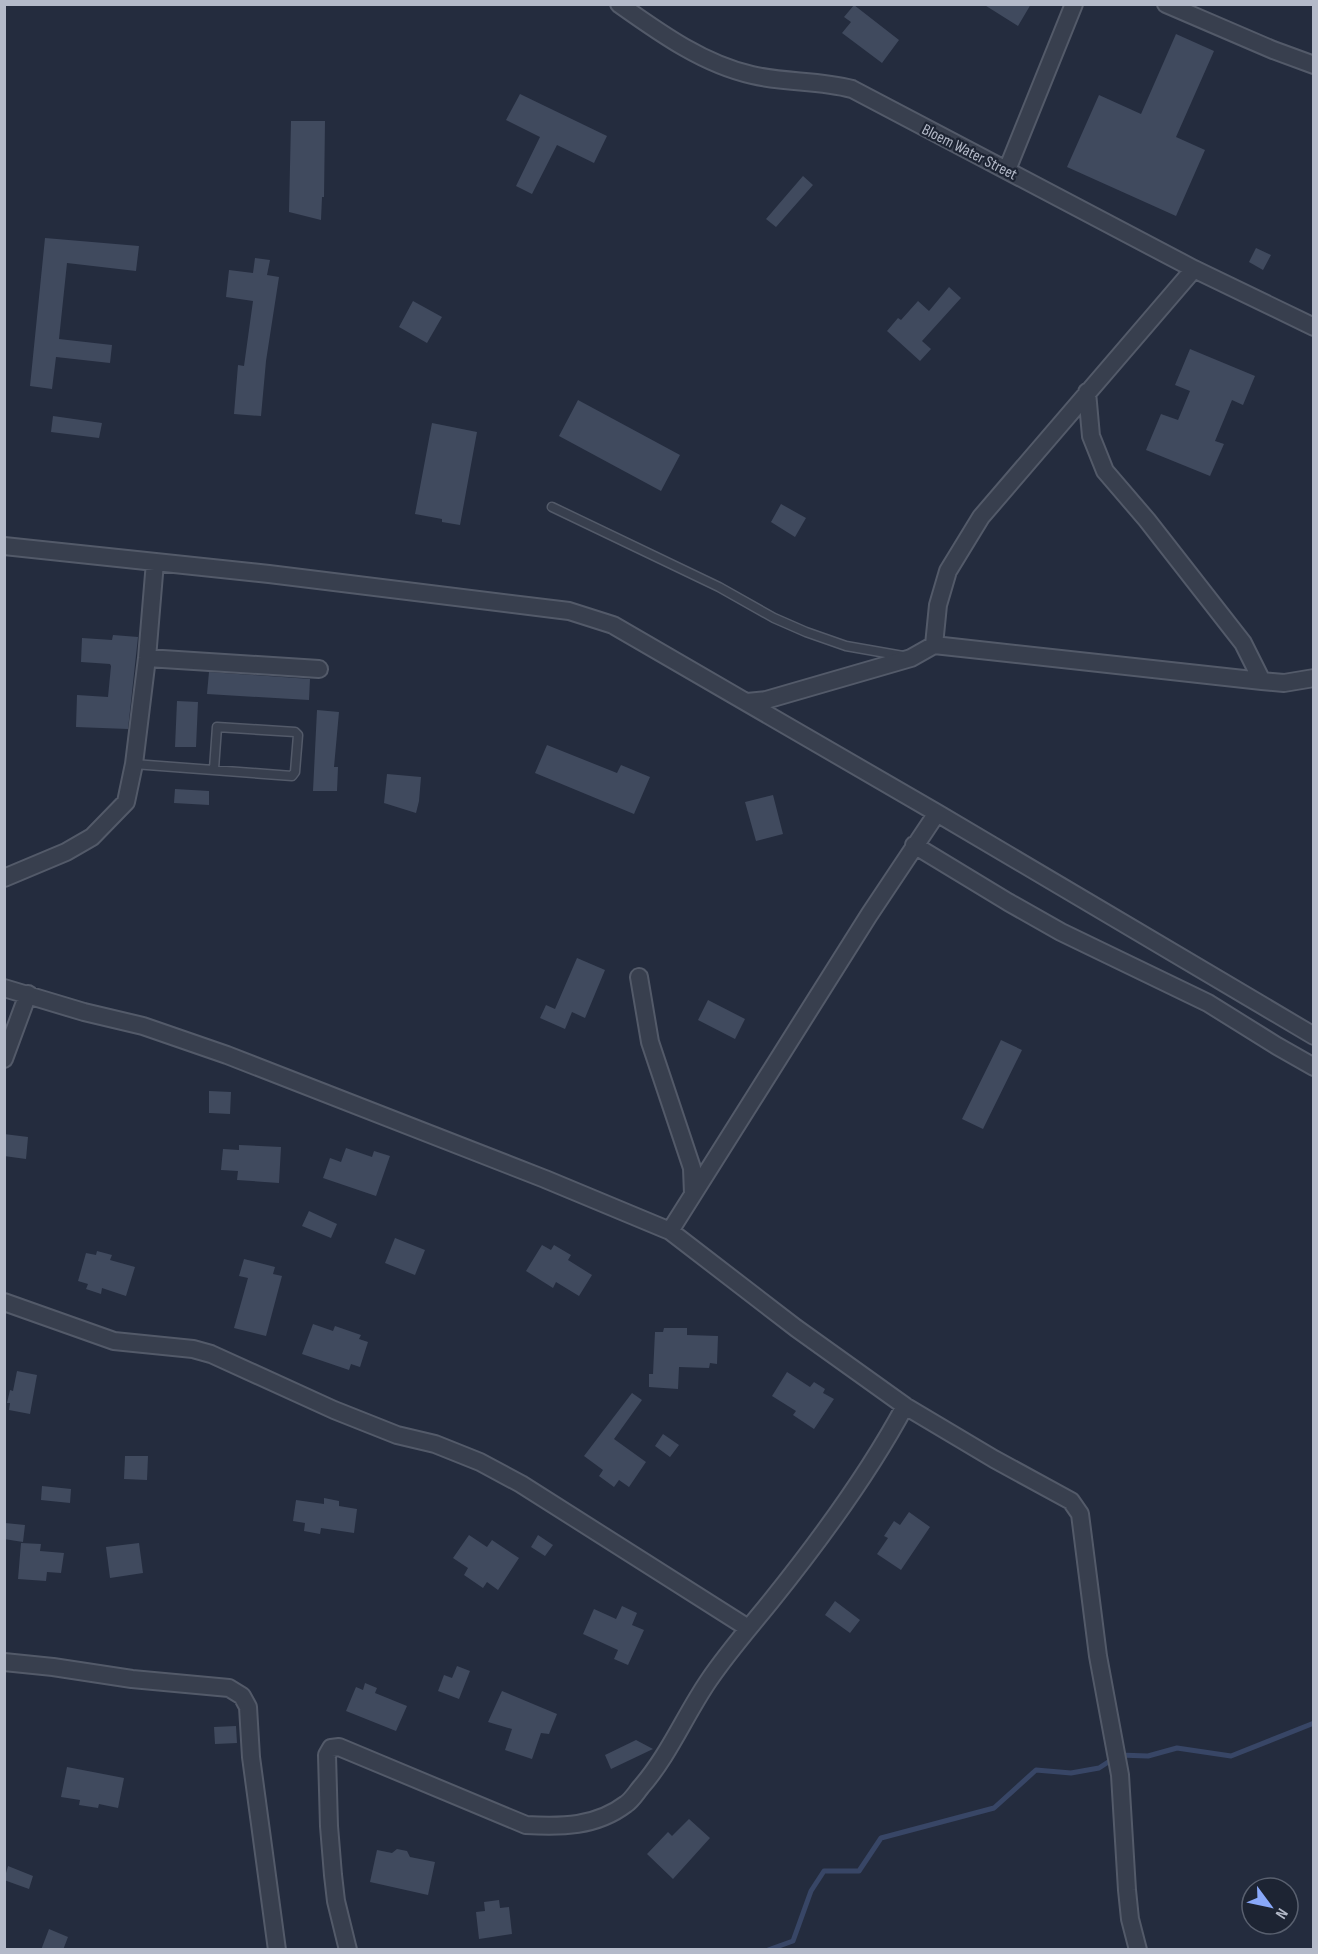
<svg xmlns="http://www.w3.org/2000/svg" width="1318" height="1954" viewBox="0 0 1318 1954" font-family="'Sofia Sans Condensed',sans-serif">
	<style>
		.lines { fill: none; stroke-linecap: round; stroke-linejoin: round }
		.stream { stroke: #384666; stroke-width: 5 }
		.building { fill: #404a5e }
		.lane-casing { stroke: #535a69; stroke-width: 11 }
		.street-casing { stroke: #535a69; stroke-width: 20 }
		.lane { stroke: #383f4e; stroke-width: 8 }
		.street { stroke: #383f4e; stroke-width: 16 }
		.labels { text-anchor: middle; stroke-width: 4.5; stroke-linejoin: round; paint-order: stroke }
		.street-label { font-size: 16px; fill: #b4bac9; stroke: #1d2433 }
	</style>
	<rect width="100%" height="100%" fill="#242c3e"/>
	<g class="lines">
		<path class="stream" d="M768,1950l25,-9 18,-50 13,-20h35l22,-33 113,-30 42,-38 35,3 28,-5 20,-13 29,1 29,-8 54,8 83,-33"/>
	</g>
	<path class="building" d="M983,4h48l-13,22z
		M854,5l45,35 -17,23 -40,-30 9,-11 -7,-5z
		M1176,34l38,17 -38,86 29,13 -29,66 -109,-49 32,-72 42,19z
		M520,94l87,42 -13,27 -37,-18 -25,49 -16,-8 24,-49 -34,-17z
		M291,121h34l-1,76h-2l-1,23 -32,-8z
		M803,176l10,9 -37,42 -10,-8z
		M45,238l94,8 -3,25 -69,-8 -8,76 53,6 -2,18 -54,-6 -4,32 -22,-3z
		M1256,248l15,7 -8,15 -14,-8z
		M255,258l15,2 -3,15 12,2 -13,84 -5,55 -27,-2 4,-49 6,1 9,-65 -27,-4 3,-27 24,3z
		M949,287l12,11 -39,43 9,8 -11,12 -33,-30 11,-13 3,2 17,-19 11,10z
		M413,301l29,16 -15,26 -28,-16z
		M1190,349l65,27 -12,29 -11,-5 -17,41 9,3 -14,32 -64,-26 15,-36 17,6 12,-29 -15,-6z
		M578,400l102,55 -19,36 -102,-55z
		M53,416l49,7 -3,15 -48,-6z
		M432,423l45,9 -17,93 -18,-3v-3l-27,-5z
		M781,504l25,14 -11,19 -24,-15z
		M113,635l25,2 -10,92 -52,-2 1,-32 31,2 3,-31 -1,-2 -29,-2 1,-24 30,2z
		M209,672l101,7 -1,21 -102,-6z
		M177,701l21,1 -2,45h-21z
		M317,710l22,2 -5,55h4l-1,24h-24z
		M547,745l70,28 4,-8 29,12 -16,37 -99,-41z
		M387,774l34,3 -2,24 -3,12 -32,-10z
		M175,789l34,2v14l-35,-2z
		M773,795l10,39 -27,7 -11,-39z
		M577,958l28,12 -20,48 -13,-6 -7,17 -25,-11 6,-13 9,4z
		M708,1000l37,19 -10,20 -37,-19z
		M1001,1040l21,10 -39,79 -21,-10z
		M209,1091l22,1 -1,22 -21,-1z
		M4,1134l24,3 -2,22 -22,-3z
		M239,1145l42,2 -2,36 -42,-3 1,-9 -17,-1 2,-21 16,1z
		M346,1148l26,9 2,-6 16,5 -14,40 -53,-18 7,-20 11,4z
		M309,1211l28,13 -6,14 -29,-12z
		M395,1238l30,12 -10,25 -30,-12z
		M542,1245l9,5 3,-5 17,10 -3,5 24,15 -13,21 -23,-14 -3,6 -27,-17z
		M97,1251l15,4 -2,5 25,7 -9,29 -24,-8 -1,6 -15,-5 2,-5 -10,-3 8,-28 10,2z
		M244,1259l31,8 -2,7 9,2 -16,60 -32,-8 14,-50 -9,-2z
		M313,1324l20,7 2,-5 26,9 -2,4 9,3 -8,25 -9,-3 -2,6 -47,-16z
		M664,1328h23v7l31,1 -1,28 -7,-1 -1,5 -30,-1 -1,22 -29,-2v-13h4l2,-42h8z
		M17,1371l20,4 -7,39 -21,-4 1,-7h-3l3,-13 3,1z
		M787,1372l23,15 4,-5 11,7 -2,4 11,6 -20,30 -21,-14 3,-4 -24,-15z
		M632,1393l10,7 -28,39 32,23 -17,25 -10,-7 -5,7 -15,-11 4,-6 -19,-14z
		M663,1434l16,11 -9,12 -15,-11z
		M125,1456h23l-1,24 -23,-1z
		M42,1486l29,3 -1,14 -29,-3z
		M324,1498l15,3v5l18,3 -3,24 -33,-5 -1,6 -16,-3 1,-8 -12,-2 3,-21 28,4z
		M909,1512l21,15 -29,43 -24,-16 11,-16 -4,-2 10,-15 6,4z
		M5,1523l20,2 -2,17 -19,-3z
		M469,1535l18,12 5,-7 27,18 -21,32 -11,-8 -4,6 -19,-13 4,-7 -15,-10z
		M538,1535l15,10 -8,11 -14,-9z
		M21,1543l20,1 -1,7 24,2 -3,20 -14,-1 -1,9 -28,-2z
		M139,1543l4,30 -33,5 -4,-31z
		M835,1601l25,19 -10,13 -25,-18z
		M622,1606l15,7 -5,12 12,5 -16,35 -14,-6 4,-9 -35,-16 11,-25 22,10z
		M457,1666l13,5 -11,28 -21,-8 6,-16 8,3z
		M365,1683l12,5 -2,5 32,13 -11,25 -50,-20 10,-24 7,3z
		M502,1691l55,23 -8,20 -8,-1 -9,26 -27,-9 7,-21 -24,-7z
		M236,1726l1,17 -22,1 -1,-17z
		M636,1740l17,9 -42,20 -6,-14z
		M67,1767l57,11 -6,30 -19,-4 -1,4 -19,-3 1,-5 -19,-3z
		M689,1819l21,19 -37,41 -26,-25 21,-22 4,4z
		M397,1849l10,2 3,6 25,5 -7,33 -58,-13 7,-32 15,3z
		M8,1866l25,10 -4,13 -25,-9z
		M499,1900l1,8 9,-1 3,27 -33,5 -3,-27 9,-1 -1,-9z
		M49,1929l19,8 -5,13h-22z"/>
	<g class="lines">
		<g class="lane-casing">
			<path id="lane" d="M552,507l167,80 55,31 32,14 40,14 57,10
				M134,764l158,12 3,-4 3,-37 -3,-3 -78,-5 -3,42"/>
		</g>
		<g class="street-casing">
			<path id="street" d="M619,4c41,29 84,60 133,71 33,8 67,5 100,14l342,180 120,58
				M1166,4l107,46 41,15
				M1007,170l67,-166
				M1087,392l4,44 14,35 42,49 96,123 19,38
				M4,546l265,28 300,37 44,14 324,188 377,223
				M934,645l4,-40 10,-34 33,-54 213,-248
				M147,658l172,11
				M747,702l19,-2 145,-42 23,-13 328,36 22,2 30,-5
				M914,845l94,57 53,30 147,71 69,43 37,21
				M4,878l62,-26 26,-15 34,-35 8,-38 13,-106 8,-96
				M639,977l11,65 42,126 1,26
				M4,988l80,24 59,14 84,29 318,124 125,52 126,97 109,78c-37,69 -85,134 -134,195 -21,26 -43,51 -62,79 -24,35 -40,75 -68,107 -5,6 -9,13 -15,17 -30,23 -65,23 -100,21l-187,-78 -8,1 -4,7 2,71 4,49 3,26 12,49
				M4,1059l24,-65
				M670,1231l199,-316 68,-102
				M4,1302l110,39 79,8 18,5 123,56 63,25 38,9 45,18 41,22 227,144
				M905,1406l89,53 77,42 9,13 18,142 22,119 7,115 3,29 8,31
				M4,1662l49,5 79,12 97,9 13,8 6,11 3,50 26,193"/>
		</g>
		<use href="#lane" class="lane"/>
		<use href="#street" class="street"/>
	</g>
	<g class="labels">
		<g class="street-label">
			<text transform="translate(970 151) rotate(27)" y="6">Bloem Water Street</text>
		</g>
	</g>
	<rect width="1318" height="1954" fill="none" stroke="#b4bac9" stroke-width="12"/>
	<g transform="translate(1270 1906) rotate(123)"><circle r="28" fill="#1d2433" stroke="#59606f" stroke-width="1.5"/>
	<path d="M0-4.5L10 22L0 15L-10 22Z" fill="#89a8f9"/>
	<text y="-9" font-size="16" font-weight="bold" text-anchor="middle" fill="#b4bac9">N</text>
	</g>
</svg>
